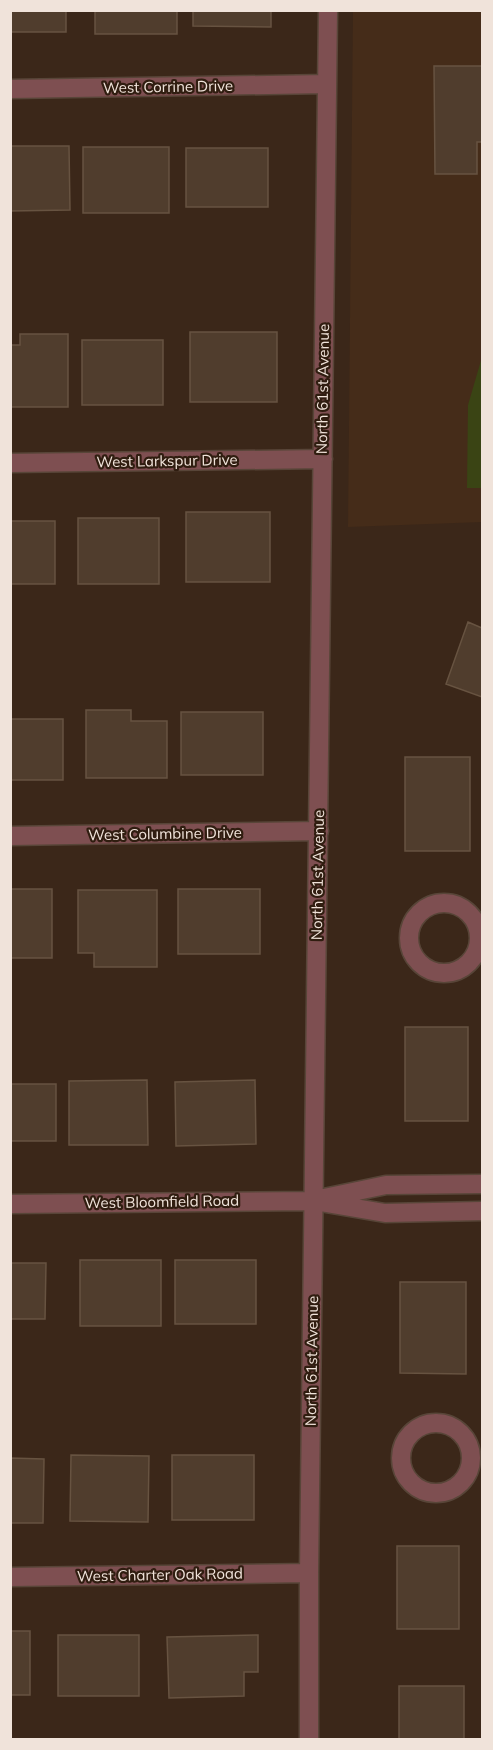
<svg xmlns="http://www.w3.org/2000/svg" width="493" height="1750" viewBox="0 0 493 1750" font-family="Mulish,sans-serif">
	<style>
		.built { fill: #452c19 }
		.green { fill: #3a4414 }
		.building { fill: #503d2d; stroke: #675341; stroke-width: 1.5 }
		.lines { fill: none; stroke-linecap: round; stroke-linejoin: round }
		.minor-casing { stroke: #584538; stroke-width: 21 }
		.minor { stroke: #7e4f51; stroke-width: 18 }
		.labels { text-anchor: middle; stroke-width: 4.5; stroke-linejoin: round; paint-order: stroke }
		.street-label { font-size: 15px; fill: #f0e3da; stroke: #301d10 }
	</style>
	<rect width="100%" height="100%" fill="#3b2719"/>
	<path class="built" d="M353,11h129v511l-134,5z"/>
	<path class="green" d="M482,357v131h-15l1,-83z"/>
	<path class="building" d="M10,10h56v22h-56z
		M95,10h82v24h-82z
		M193,10h78v17l-78,-1z
		M434,66h48v76h-5v32h-42z
		M10,146h59l1,64 -60,1z
		M83,147h86v66h-86z
		M186,148h82v59h-82z
		M190,332h87v70h-87z
		M20,334h48v73h-58v-62h10z
		M82,340h81v65h-81z
		M186,512h84v70h-84z
		M78,518h81v66h-81z
		M10,521h45v63h-45z
		M468,622l14,6v69l-36,-13z
		M86,710h45v11h36v57h-81z
		M181,712h82v63h-82z
		M10,719h53v61h-53z
		M405,757h65v94h-65z
		M10,889h42v69h-42z
		M178,889h82v65h-82z
		M78,890h79v77h-63v-14h-16z
		M405,1027h63v94h-63z
		M147,1080l1,65h-79v-64z
		M255,1080l1,64 -80,2 -1,-64z
		M10,1084h46v57h-46z
		M80,1260h81v66h-81z
		M175,1260h81v64h-81z
		M10,1263h36l-1,56h-35z
		M400,1282h66v92l-66,-1z
		M71,1455l78,1 -1,66 -78,-1z
		M172,1455h82v65h-82z
		M10,1458l34,1 -1,64h-33z
		M397,1546h62v83h-62z
		M10,1631h20v64h-20z
		M58,1635h81v61h-81z
		M258,1635v37h-14v24l-75,2 -2,-61z
		M399,1686h65v54h-65z"/>
	<g class="lines">
		<g class="minor-casing">
			<path id="minor" d="M10,89l316,-5
				M10,463l313,-4
				M10,836l309,-5
				M409 938a35 35 0 1 1 70 0a35 35 0 1 1-70 0Z
				M324,1198l62,-13 96,-1
				M10,1204l304,-3 71,12 97,-2
				M401 1458a35 35 0 1 1 70 0a35 35 0 1 1-70 0Z
				M10,1577l299,-4
				M309,1740v-167l19,-1563"/>
		</g>
		<use href="#minor" class="minor"/>
	</g>
	<g class="labels">
		<g class="street-label">
			<text transform="translate(168 87) rotate(-1)" y="5">West Corrine Drive</text>
			<text transform="translate(323 389) rotate(-89)" y="5">North 61st Avenue</text>
			<text transform="translate(167 461) rotate(-1)" y="5">West Larkspur Drive</text>
			<text transform="translate(165 834) rotate(-1)" y="5">West Columbine Drive</text>
			<text transform="translate(318 875) rotate(-89)" y="5">North 61st Avenue</text>
			<text transform="translate(162 1202) rotate(-1)" y="5">West Bloomfield Road</text>
			<text transform="translate(312 1361) rotate(-89)" y="5">North 61st Avenue</text>
			<text transform="translate(160 1575) rotate(-1)" y="5">West Charter Oak Road</text>
		</g>
	</g>
	<rect width="493" height="1750" fill="none" stroke="#f0e3da" stroke-width="24"/>
</svg>
